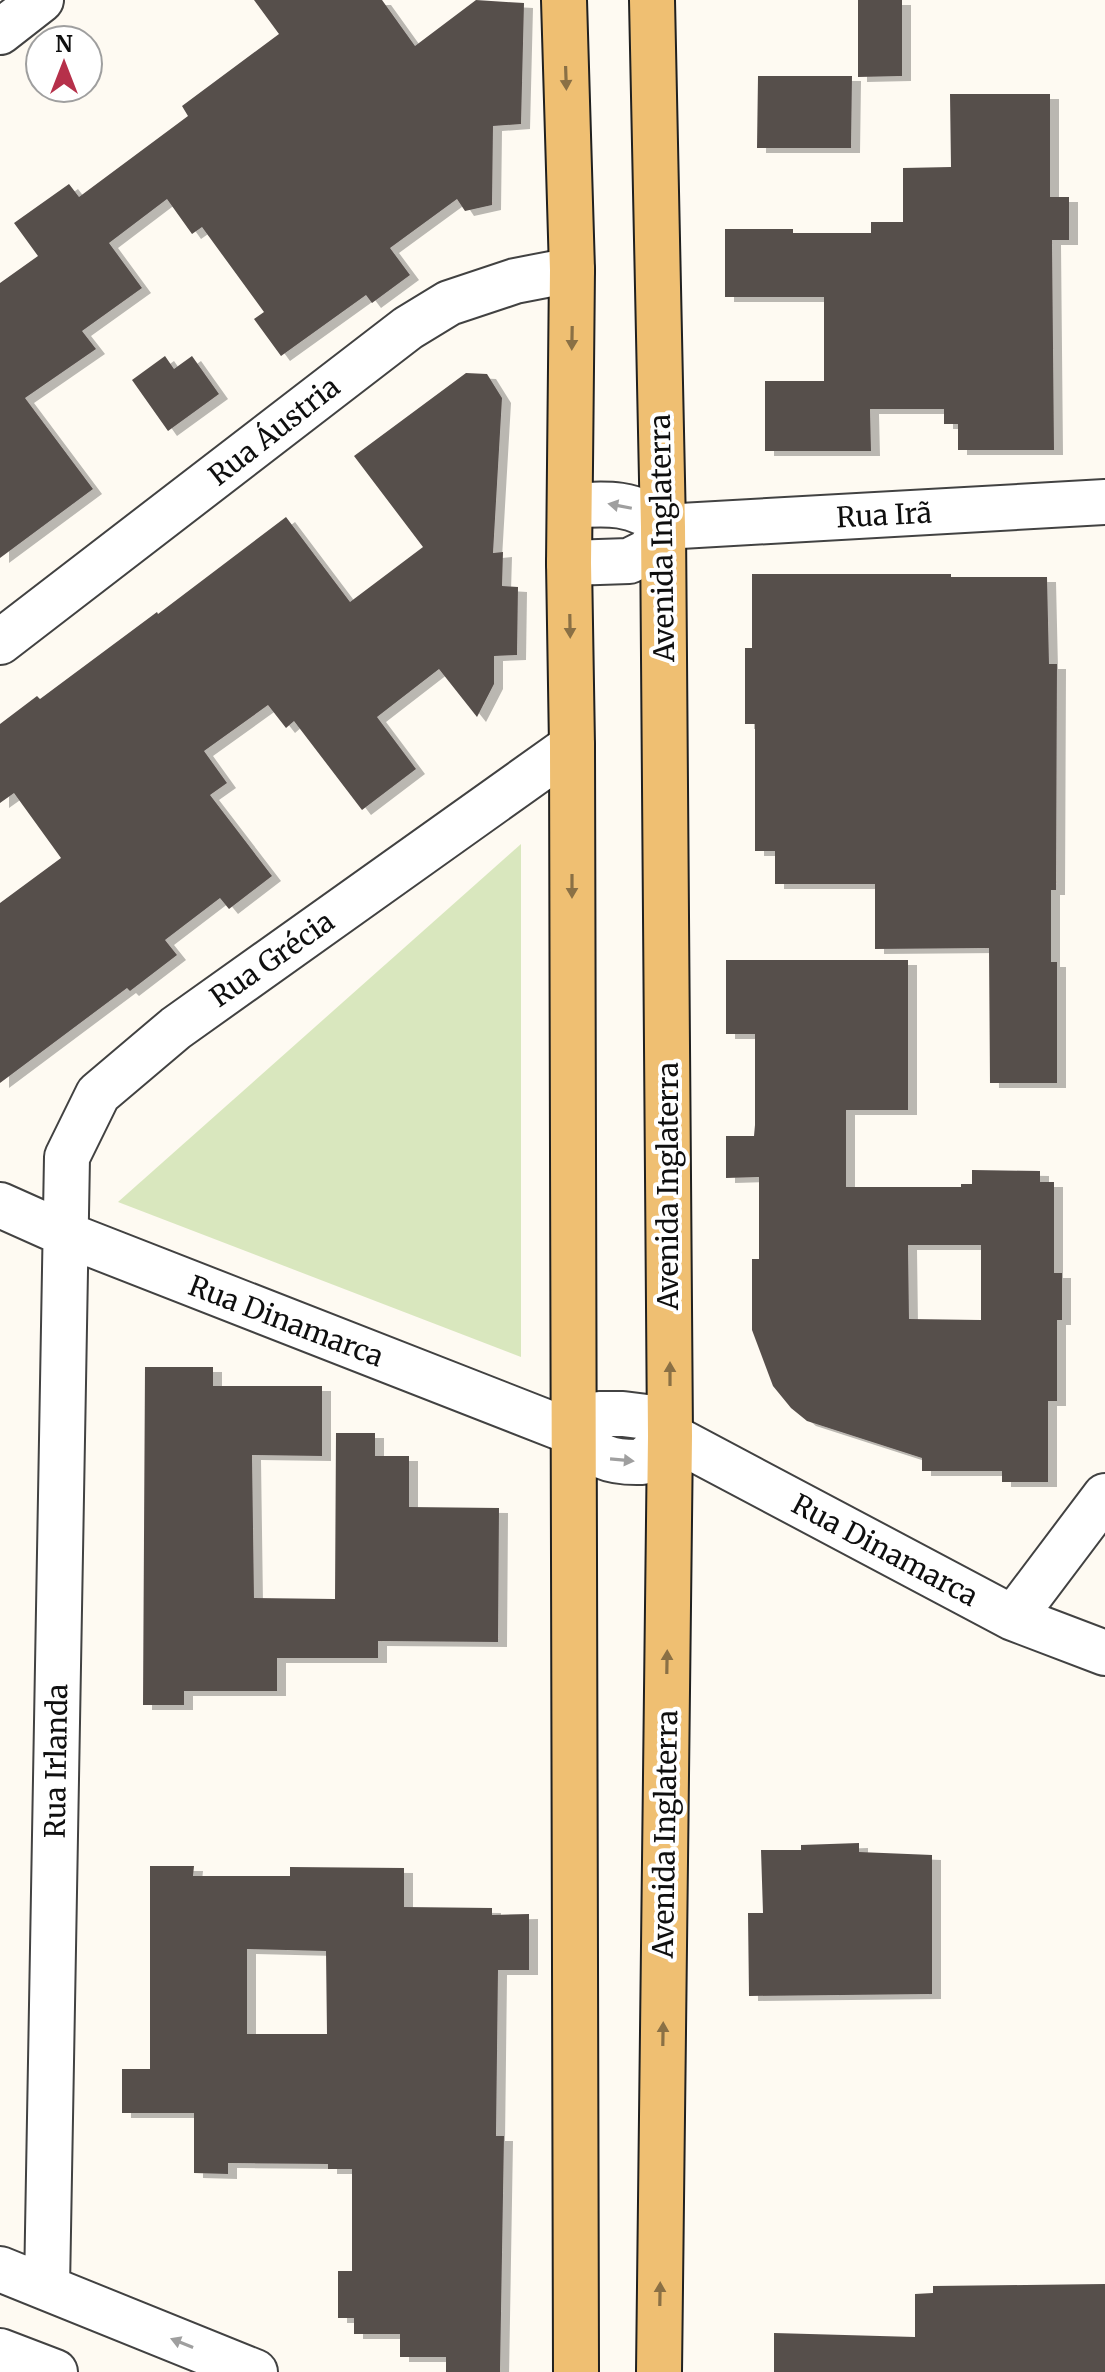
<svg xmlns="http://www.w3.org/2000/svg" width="1105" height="2372" viewBox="0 0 1105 2372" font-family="Merriweather,serif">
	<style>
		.green { fill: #d9e7be }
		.building { fill: #574f4c; fill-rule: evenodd; filter: url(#shadow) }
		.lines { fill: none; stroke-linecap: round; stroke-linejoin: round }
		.minor-casing { stroke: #424242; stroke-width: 48 }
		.major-casing { stroke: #202020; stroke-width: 48 }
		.minor { stroke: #fff; stroke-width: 44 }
		.major { stroke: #efbf72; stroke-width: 44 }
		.oneway { fill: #8a7045 }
		.oneway2 { fill: #9f9f9f }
		.labels { text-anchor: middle; stroke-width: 8; stroke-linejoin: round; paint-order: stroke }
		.street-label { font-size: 28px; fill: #0f0f0f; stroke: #fff }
	</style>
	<defs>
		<filter id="shadow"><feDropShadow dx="9" dy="5" stdDeviation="0" flood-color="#0004"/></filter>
	</defs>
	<rect width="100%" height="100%" fill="#fefaf2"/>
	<path class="green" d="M521,844v513l-403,-155z"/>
	<path class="building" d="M254,0h128l33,46 61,-46 48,3 -3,121 -28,2 -1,79 -27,6 -8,-12 -67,49 20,27 -38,28 -6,-8 -85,61 -27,-37 10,-7 -62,-85 -10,7 -25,-35 -58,44 33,45 -60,43 14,18 -71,49 68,91 -93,69v-275l38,-27 -24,-33 55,-39 10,13 109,-81 -6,-10 97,-72z
		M858,0h44v76l-44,1z
		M758,76h94l-1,72h-94z
		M950,94h100v103h19v43h-17l2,210h-96v-26h-14v-15h-74l1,42h-106v-70h59v-84h-99v-68h68v4h78v-11h32v-54l48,-1z
		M165,356l9,13 18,-13 27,38 -51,37 -36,-51z
		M466,373l21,1 15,24 -9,155 10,-1 -1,34 16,1 -1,68 -23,1v28l-17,33 -38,-48 -62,48 39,52 -54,41 -68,-89 -8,7 -18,-23 -64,46 23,32 -17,12 62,81 -43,33 -9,-11 -55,42 12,15 -47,36 -3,-3 -127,95v-180l61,-45 -47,-65 -14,10v-79l37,-28 3,3 117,-87 1,2 128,-97 64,85 73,-55 -69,-91z
		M752,574h199v3h96l2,87h8l-1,226h-5v72h6v121h-67l-1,-135 -114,1v-65h-100v-33h-20v-127h-10v-76h7z
		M726,960h182v150h-62v77h115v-3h11v-14l68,1v11h14v91h8v47h-5v81h-9v81h-46v-11h-80v-13l-115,-37 -16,-13 -18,-22 -21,-56v-71h7v-82l-33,1v-42h28l1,-11v-91h-29zM908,1245h73v75l-72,-1z
		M145,1367h68v19h109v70l-70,-1 2,143 81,1 1,-166h39v23h34v51l90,1 -1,134 -120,-1v17h-101v33h-93v14h-41z
		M859,1843v9l73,3v139l-183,2 -1,-83h15l-2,-63h40v-5z
		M150,1866h44l-1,10h97v-9l114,1v39l88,1v7l37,-1v56h-31l-2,166h8l-4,236h-54v-15h-46v-23h-46v-16h-16v-47h14v-102h-24v-5l-100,-1v11l-34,-1v-60h-72v-44h28zM247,1949l79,2 1,83h-80z
		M1105,2284v88h-331v-39l141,4v-43l18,-1v-7z"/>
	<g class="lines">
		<g class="minor-casing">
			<path id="minor" d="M0,32l41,-32
				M570,506c34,-3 68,-5 93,21
				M663,527l442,-25
				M569,563l60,-2 20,-10 14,-24
				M0,642l408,-314 41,-25 66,-22 57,-11
				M0,1205l65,29 509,199c23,24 34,30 68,29l28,-26
				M574,1433l11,-13 14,-6h24l24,3 14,7 9,12 343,182 92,35
				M1013,1618l92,-122
				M0,2269l255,103
				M47,2288l20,-1131 31,-63 78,-66 396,-282
				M0,2351l55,21"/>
		</g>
		<g class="major-casing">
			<path id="major" d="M564,0l8,270 -3,293 3,183 4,1626
				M652,0l11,527 7,909 -11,936"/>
		</g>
		<use href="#minor" class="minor"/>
		<use href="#major" class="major"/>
	</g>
	<defs><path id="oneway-solid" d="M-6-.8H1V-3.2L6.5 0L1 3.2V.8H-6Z" transform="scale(2)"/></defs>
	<g class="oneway">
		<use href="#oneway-solid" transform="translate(566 78) rotate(88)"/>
		<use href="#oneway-solid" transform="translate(572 338) rotate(91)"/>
		<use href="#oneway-solid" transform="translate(570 626) rotate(89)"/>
		<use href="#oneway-solid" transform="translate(572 886) rotate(90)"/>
		<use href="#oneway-solid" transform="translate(670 1374) rotate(-90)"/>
		<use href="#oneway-solid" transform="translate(667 1662) rotate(-89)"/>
		<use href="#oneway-solid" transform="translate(663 2034) rotate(-89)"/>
		<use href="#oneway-solid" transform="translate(660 2294) rotate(-89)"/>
	</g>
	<g class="oneway2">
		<use href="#oneway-solid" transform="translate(620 506) rotate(-169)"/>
		<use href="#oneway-solid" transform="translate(622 1460) rotate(5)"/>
		<use href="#oneway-solid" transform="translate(182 2343) rotate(-158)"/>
	</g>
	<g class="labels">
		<g class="street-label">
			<text transform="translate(274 431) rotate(-38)" y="10">Rua Áustria</text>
			<text transform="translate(884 515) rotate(-3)" y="10">Rua Irã</text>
			<text transform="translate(662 538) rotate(-91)" y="10">Avenida Inglaterra</text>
			<text transform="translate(272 959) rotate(-35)" y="10">Rua Grécia</text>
			<text transform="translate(668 1186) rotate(-90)" y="10">Avenida Inglaterra</text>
			<text transform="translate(286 1321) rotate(21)" y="10">Rua Dinamarca</text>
			<text transform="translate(885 1550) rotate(28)" y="10">Rua Dinamarca</text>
			<text transform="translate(56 1761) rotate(-89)" y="10">Rua Irlanda</text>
			<text transform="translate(665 1834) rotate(-89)" y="10">Avenida Inglaterra</text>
		</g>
	</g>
	<g transform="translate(64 64)"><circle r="38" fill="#ffffff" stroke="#9f9f9f" stroke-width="2"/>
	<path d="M0-6L14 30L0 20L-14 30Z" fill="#b6304a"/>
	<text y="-12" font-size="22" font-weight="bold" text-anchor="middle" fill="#0f0f0f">N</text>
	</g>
</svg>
